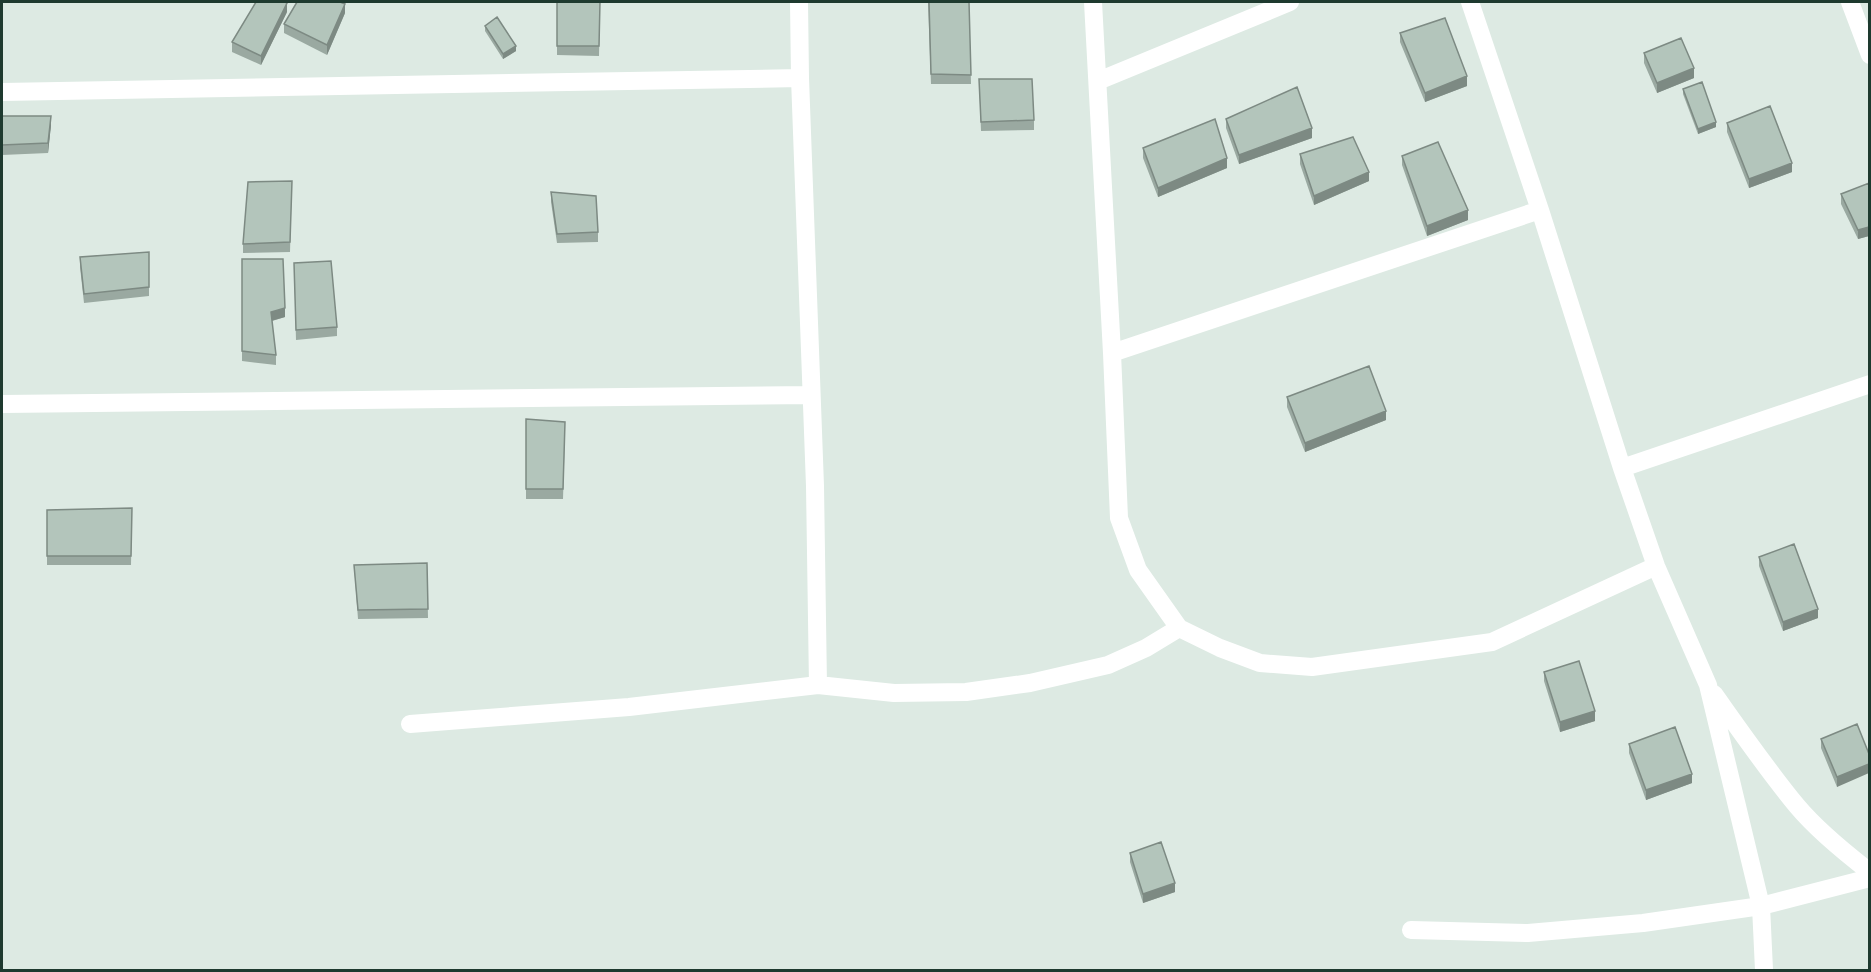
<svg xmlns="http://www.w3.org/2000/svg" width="1871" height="972" viewBox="0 0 1871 972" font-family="Karla,sans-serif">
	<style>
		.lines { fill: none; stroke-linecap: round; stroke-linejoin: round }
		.street { stroke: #fff; stroke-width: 18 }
		.wall { fill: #9aa9a1 }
		.shaded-wall { fill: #7d8a83 }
		.building { fill: #b3c5bb; stroke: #7d8a83; stroke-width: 1.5 }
	</style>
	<rect width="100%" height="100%" fill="#ddeae3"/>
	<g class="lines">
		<path class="street" d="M799,2l1,76 15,408 3,199
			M1093,2l19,351 7,165 19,52 41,58 41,20 40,15 52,4 180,-25 164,-76
			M1470,2l70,208 82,258 34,98 52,119 53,221 3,64
			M1850,2l20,53
			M1098,81l192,-79
			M2,92l798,-14
			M1112,353l428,-143
			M2,404l809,-9
			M1622,468l248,-84
			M1714,694c27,38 54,77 83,112 21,25 47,46 73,66
			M410,724l219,-17 189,-22 76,8 72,-1 64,-9 78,-18 38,-17 33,-20
			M1411,930l117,3 115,-10 118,-17 109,-28"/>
	</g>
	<path class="wall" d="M557,2h43l-1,54 -42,-1z
		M928,2h41l2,82h-40z
		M287,12l-26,53 -29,-13v-10z
		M345,13l-18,42 -43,-22v-9z
		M485,26l31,25 -13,8 -18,-28z
		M1400,33l67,53 -42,16 -25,-60z
		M1644,53l50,25 -37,15 -13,-30z
		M979,79l55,41v10l-53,1z
		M1683,89l33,38 -18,7 -15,-40z
		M2,116l49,9 -3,28 -46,2z
		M1226,119l86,19 -73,26 -13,-36z
		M1727,123l65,49 -43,16 -22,-56z
		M1143,148l84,20 -69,29 -15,-39z
		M1300,154l69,27 -55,24 -14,-41z
		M1402,156l66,64 -41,16 -25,-71z
		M292,181l-2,71 -47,1v-9z
		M1869,183v53l-11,3 -17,-35v-10z
		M551,192l47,40v10l-41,1 -6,-41z
		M149,252v44l-65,7 -4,-36v-10z
		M242,259l43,58 -13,4 4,34v10l-34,-4z
		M294,263l43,64v9l-41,4z
		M1287,397l99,23 -81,32 -18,-45z
		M526,419l39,13 -2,67h-37z
		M132,508l-1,57h-84v-55z
		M1759,557l59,61 -35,13 -24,-65z
		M427,563l1,55 -70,1 -4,-54z
		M1544,672l51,49 -35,11 -16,-51z
		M1821,739l48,15 -32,33 -16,-39z
		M1629,744l63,39 -46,17 -17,-47z
		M1130,853l45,39 -32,11 -13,-41z"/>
	<path class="shaded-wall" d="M287,3v9l-26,53v-9z
		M345,4v9l-18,42v-10z
		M516,46v5l-13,8v-5z
		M1694,68v10l-37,15v-10z
		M1467,76v10l-42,16v-9z
		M51,116v9l-3,28v-10z
		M1716,122v5l-18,7v-5z
		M1312,128v10l-73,26v-9z
		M1227,158v10l-69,29v-9z
		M1792,163v9l-43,16v-9z
		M1369,172v9l-55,24v-9z
		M1468,210v10l-41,16v-10z
		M1869,227v9l-11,3v-9z
		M285,308v9l-14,4v-9z
		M1386,411v9l-81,32v-9z
		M1818,609v9l-35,13v-9z
		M1595,711v10l-35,11v-10z
		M1869,764v9l-32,14v-10z
		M1692,774v9l-46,17v-10z
		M1175,883v9l-32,11v-9z"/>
	<path class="building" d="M256,2h29l2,1 -26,53 -29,-14z
		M297,2h43l5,2 -18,41 -43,-21z
		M557,2h43l-1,44h-42z
		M929,2h40l2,73 -40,-1z
		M497,17l19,29 -13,8 -18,-28z
		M1445,18l22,58 -42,17 -25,-60z
		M1681,38l13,30 -37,15 -13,-30z
		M979,79h53l2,41 -53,2z
		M1702,82l14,40 -18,7 -15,-40z
		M1297,87l15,41 -73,27 -13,-36z
		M1770,106l22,57 -43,16 -22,-56z
		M2,116h49l-3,27 -46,2z
		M1215,119l12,39 -69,30 -15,-40z
		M1353,137l16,35 -55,24 -14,-42z
		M1438,142l30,68 -41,16 -25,-70z
		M292,181l-2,61 -47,2 5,-62z
		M1869,183v44l-11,3 -17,-36z
		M551,192l45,4 2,36 -41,2z
		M149,252v35l-65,7 -4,-37z
		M242,259h41l2,49 -14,4 5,43 -34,-4z
		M331,261l6,66 -41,3 -2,-67z
		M1369,366l17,45 -81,32 -18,-46z
		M526,419l39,3 -2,67h-37z
		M132,508l-1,48h-84v-46z
		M1794,544l24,65 -35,13 -24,-65z
		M427,563l1,46 -70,1 -4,-45z
		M1579,661l16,50 -35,11 -16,-50z
		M1857,724l12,30v10l-32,13 -16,-38z
		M1675,727l17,47 -46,16 -17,-46z
		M1161,842l14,41 -32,11 -13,-41z"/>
	<rect width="1871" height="972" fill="none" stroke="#1e3a2f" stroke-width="6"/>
</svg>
